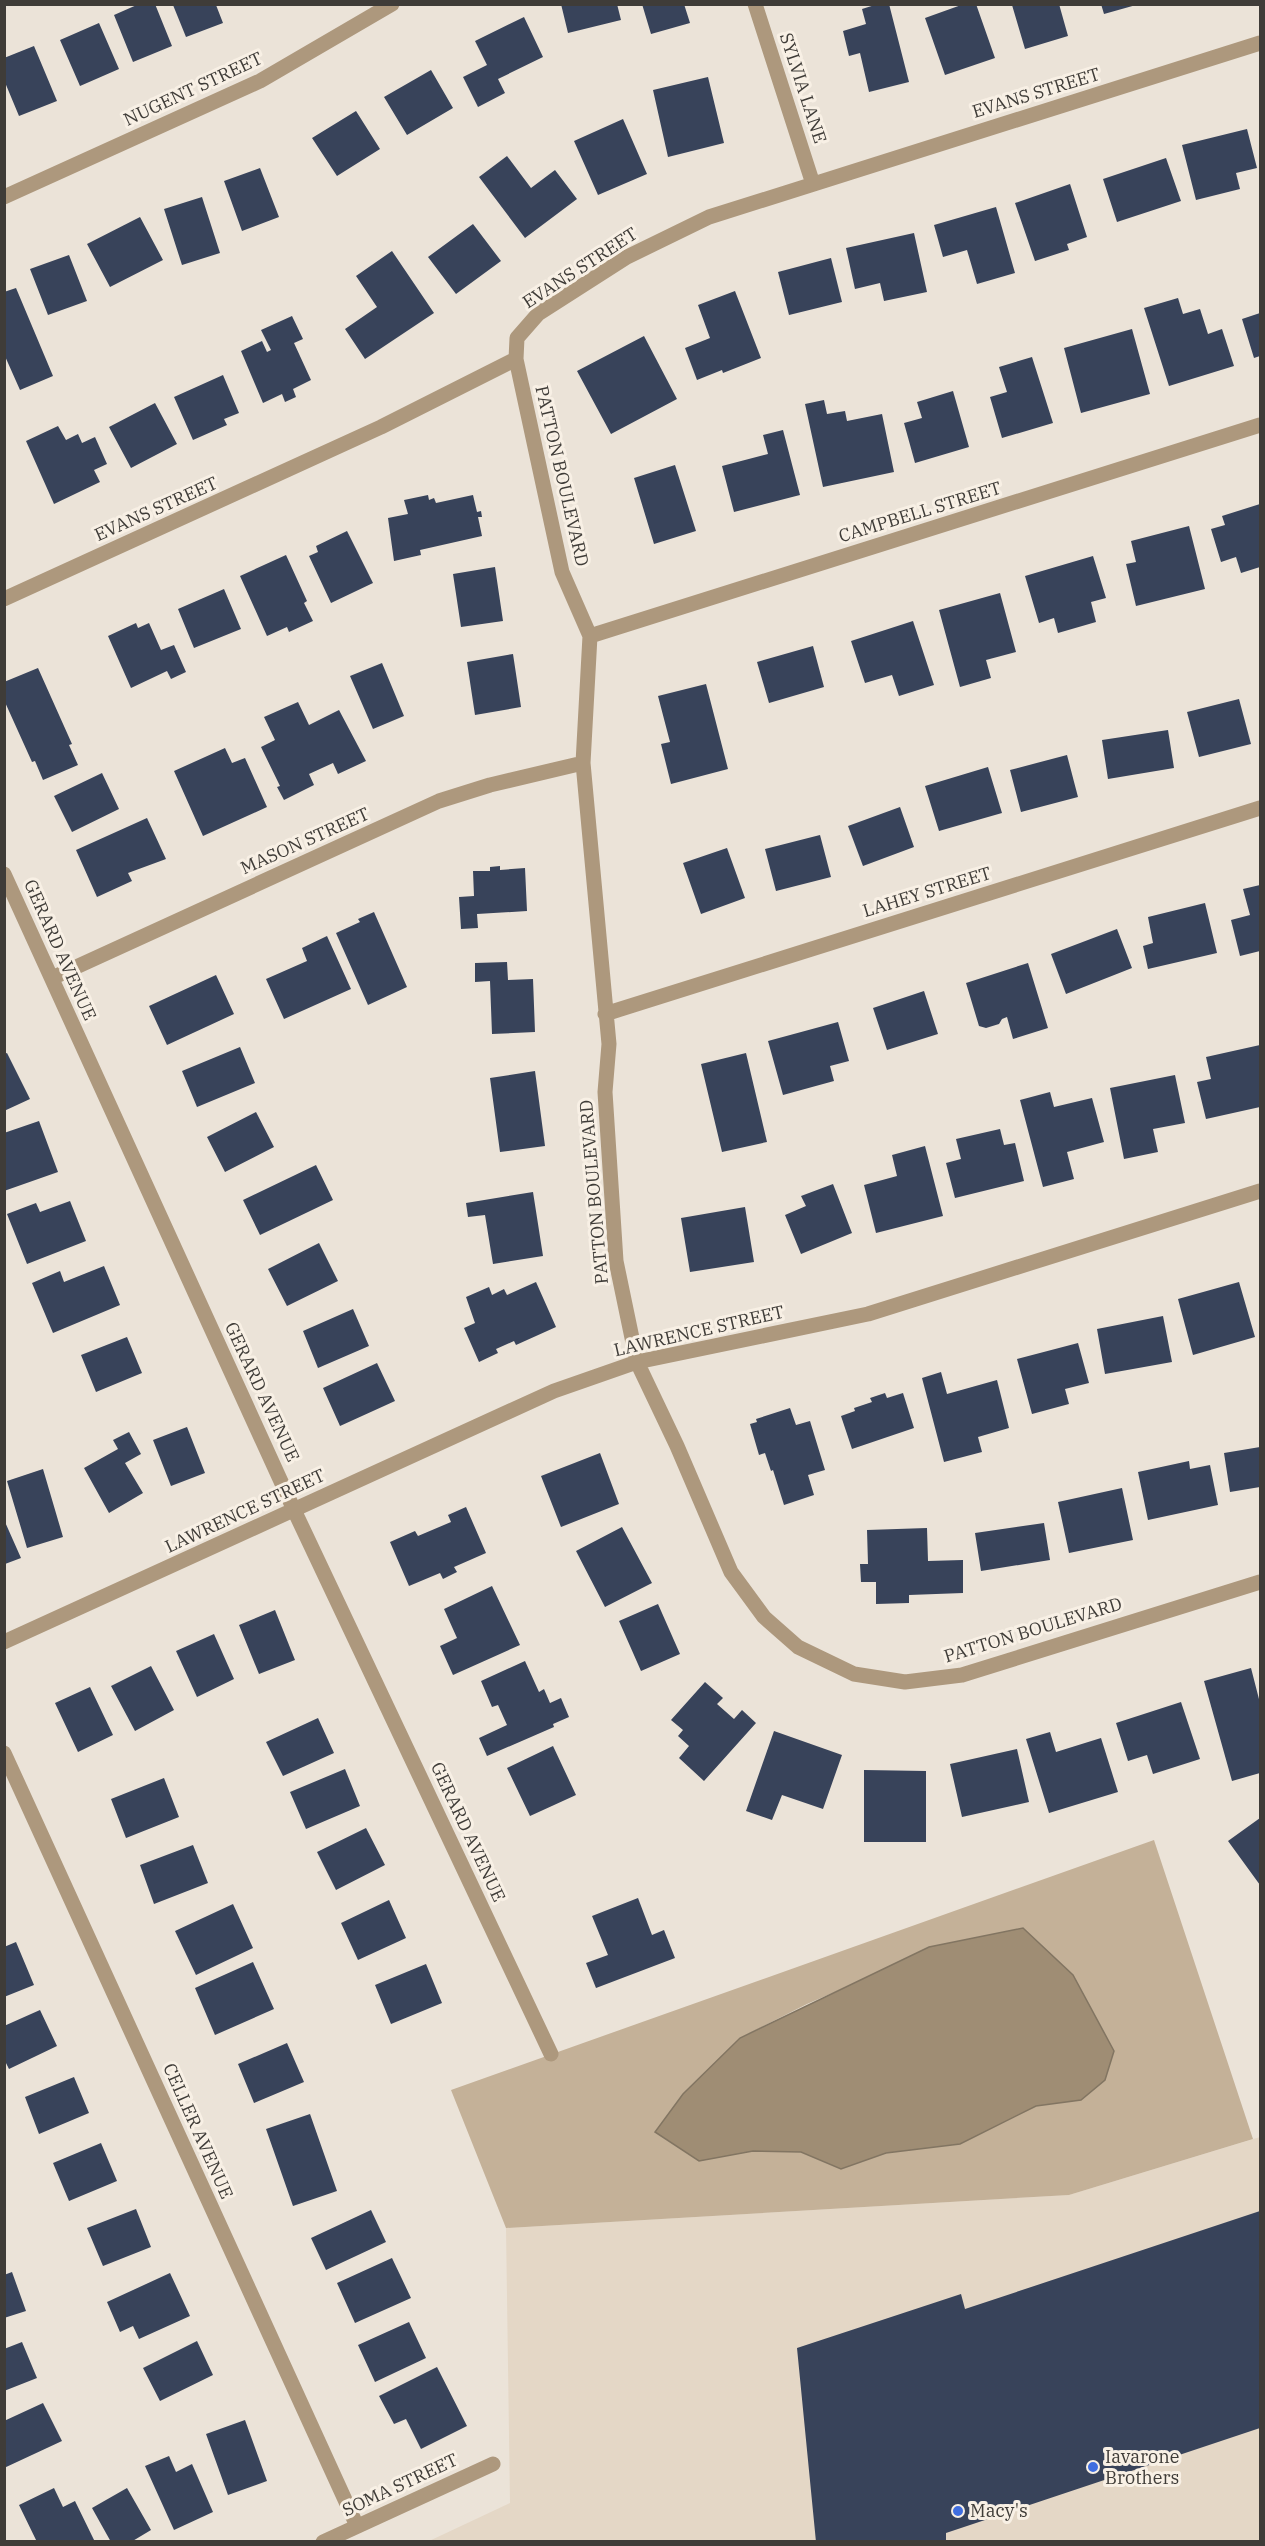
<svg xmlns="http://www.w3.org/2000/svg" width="1265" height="2546" viewBox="0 0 1265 2546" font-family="'IBM Plex Serif',serif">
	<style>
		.built { fill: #e4d7c6 }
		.forest { fill: #c4b198; fill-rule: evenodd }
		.water { fill: #9f8d74; stroke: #827562; stroke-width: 1.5 }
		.building { fill: #38435a }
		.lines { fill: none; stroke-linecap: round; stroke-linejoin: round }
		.minor { stroke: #ad987d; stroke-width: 15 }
		.poi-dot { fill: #406edf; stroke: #f8f0e5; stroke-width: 2 }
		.labels { text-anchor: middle; stroke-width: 6; stroke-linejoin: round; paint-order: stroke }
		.street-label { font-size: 18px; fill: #3f3c38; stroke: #f8f0e5 }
		.poi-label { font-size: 18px; fill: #3f3c38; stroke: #f8f0e5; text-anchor: start }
	</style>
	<rect width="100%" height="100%" fill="#ebe3d8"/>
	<path class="built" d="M1260,2137v404l-833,1 83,-39 -4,-275 563,-33z"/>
	<path class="forest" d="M1154,1840l99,299 -184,56 -563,33 -55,-138zM881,1972l200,128 -45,6 -76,38 -74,9 -45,16 -40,-17 -48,-1 -54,9 41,-122 67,-34z"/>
	<path class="water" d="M1023,1928l50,47 41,76 -9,29 -24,20 -45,6 -76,38 -74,9 -45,16 -40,-17 -48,-1 -54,10 -44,-29 28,-38 57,-56 189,-91z"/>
	<path class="building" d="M139,4h16l17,42 -39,16 -19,-47z
		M561,4h56l4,16 -53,13z
		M642,4h42l6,19 -39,11z
		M878,4h11l20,78 -40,10 -9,-39 -11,3 -6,-25 23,-7 -4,-15z
		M964,4h12l19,54 -50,17 -20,-57z
		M1059,4l9,32 -43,13 -13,-44z
		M1101,4h35v1l-32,9z
		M173,5h43l7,18 -37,14z
		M524,17l19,40 -45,22 7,14 -27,14 -15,-30 24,-12 -12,-24z
		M99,23l20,46 -39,17 -20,-46z
		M34,46l23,55 -38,15 -15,-36v-22z
		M431,70l22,38 -46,27 -23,-38z
		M708,77l16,66 -56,14 -15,-67z
		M356,111l24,38 -43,27 -25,-38z
		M623,119l24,55 -49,21 -24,-54z
		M1247,129l10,39 -21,5 4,16 -44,11 -14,-55z
		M507,156l24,32 24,-18 22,29 -52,39 -46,-61z
		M1166,158l15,43 -64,21 -14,-43z
		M260,168l19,49 -37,14 -18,-50z
		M1070,184l17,53 -20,7 2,6 -34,11 -20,-58z
		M202,197l18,56 -38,12 -18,-56z
		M996,207l19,66 -38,11 -10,-34 -24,7 -9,-32z
		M140,217l23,43 -53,27 -23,-43z
		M473,224l28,37 -45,33 -28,-37z
		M914,233l13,59 -43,9 -4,-18 -25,6 -9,-41z
		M392,251l42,62 -69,46 -20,-30 32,-22 -21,-31z
		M69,255l18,46 -39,14 -18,-46z
		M831,258l11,44 -53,13 -11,-43z
		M16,288l37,88 -33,14 -16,-36v-62z
		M735,291l26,67 -38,15 -1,-3 -25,10 -12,-32 25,-10 -12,-33z
		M1178,298l5,16 17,-5 8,25 14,-5 12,37 -65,20 -25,-78z
		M1260,313v43l-6,2 -12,-39z
		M292,316l11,23 -9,4 17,37 -18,9 3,8 -11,5 -3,-8 -19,9 -22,-52 21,-10 5,11 4,-2 -10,-20z
		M1132,329l18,65 -69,19 -17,-65z
		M644,336l33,63 -66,35 -34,-63z
		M1032,357l21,66 -51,15 -12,-41 17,-5 -8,-25z
		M223,375l16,38 -15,6 3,6 -34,15 -19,-43z
		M953,391l16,56 -54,16 -11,-40 18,-5 -5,-16z
		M824,400l3,14 18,-3 2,10 35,-7 12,58 -71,15 -18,-83z
		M155,403l22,41 -46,24 -22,-41z
		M58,426l8,14 12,-6 4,9 13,-6 12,27 -13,6 6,12 -46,22 -28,-63z
		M783,430l17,65 -66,17 -12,-46 46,-12 -5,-19z
		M675,465l21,66 -42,13 -20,-66z
		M428,495l1,5 5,-2 2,5 37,-8 4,17 4,-1 1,6h-4l4,19 -62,14 1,5 -27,6 -6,-43 20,-4 -4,-14z
		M1260,504v63l-19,6 -5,-16 -15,5 -10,-33 14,-4 -3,-9z
		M1189,526l16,63 -69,17 -10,-42 10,-2 -5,-21z
		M347,531l26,52 -42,20 -22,-47 9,-4 -2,-6z
		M286,555l21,46 -3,2 9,18 -24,11 -2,-5 -20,9 -27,-60z
		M1093,556l13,42 -15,4 5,20 -38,11 -4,-15 -15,5 -14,-47z
		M495,567l8,54 -42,6 -8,-53z
		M224,589l17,40 -47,19 -16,-39z
		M1000,593l16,59 -30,8 5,18 -31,9 -21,-77z
		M913,621l21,64 -35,11 -7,-21 -27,8 -14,-42z
		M136,623l2,5 11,-5 12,27 13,-5 12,27 -15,7 -4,-8 -36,17 -23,-52z
		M813,646l11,41 -55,16 -12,-41z
		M513,654l8,53 -46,8 -8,-53z
		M382,663l22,53 -31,13 -23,-53z
		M38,668l34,76 -3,1 9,20 -35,15 -8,-19 -3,1 -28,-62v-18z
		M706,684l22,85 -57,15 -10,-40 9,-2 -12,-46z
		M1239,699l12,45 -52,13 -12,-45z
		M298,702l11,23 30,-15 27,51 -28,13 -5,-11 -24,11 5,11 -30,15 -7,-13 3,-1 -19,-39 14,-7 -11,-23z
		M1168,730l6,38 -66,11 -6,-39z
		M225,748l7,15 13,-5 22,49 -64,29 -29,-65z
		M1067,755l11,42 -57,15 -11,-42z
		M988,767l14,46 -63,18 -14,-45z
		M102,773l17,36 -47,23 -18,-36z
		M900,807l14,40 -51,19 -15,-40z
		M147,818l19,41 -38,14 4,8 -35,16 -21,-47z
		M820,835l11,42 -55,14 -11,-42z
		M727,848l18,50 -44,16 -18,-51z
		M500,866v4l25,-2 2,43 -50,3 1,14 -17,1 -2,-32 15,-1 -1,-25h17v-4z
		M1260,885v66l-20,5 -9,-36 19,-5 -7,-26z
		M1205,903l12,50 -69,16 -5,-23 10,-3 -5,-26z
		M374,912l33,75 -39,18 -32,-72 24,-11 -2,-3z
		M1117,929l15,39 -66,26 -15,-40z
		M327,936l24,53 -67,30 -18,-40 41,-18 -5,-13z
		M507,962l1,18 25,-1 2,53 -43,2 -2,-53 -15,1v-19z
		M1028,963l20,65 -35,11 -6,-22 -5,2 -3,5 -13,4 -7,-2 -13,-43z
		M216,975l18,39 -67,31 -18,-39z
		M924,991l14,43 -51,16 -14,-42z
		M838,1022l11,39 -19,5 4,15 -51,14 -15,-54z
		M1260,1045v62l-54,12 -9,-37 14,-3 -5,-22z
		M240,1047l15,36 -58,24 -15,-36z
		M7,1053l23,46 -26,12v-57z
		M746,1053l21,89 -45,10 -21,-88z
		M535,1071l10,75 -45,6 -10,-74z
		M1175,1075l10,48 -32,6 5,23 -34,7 -14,-71z
		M1050,1092l4,15 38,-9 12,44 -37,10 7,27 -31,8 -23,-87z
		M256,1112l18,35 -49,25 -18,-35z
		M39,1121l19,51 -54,19v-58z
		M1000,1129l4,16 11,-2 9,38 -69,17 -9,-35 15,-4 -5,-20z
		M925,1146l18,70 -67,17 -12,-48 33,-9 -5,-21z
		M316,1165l17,35 -73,35 -17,-35z
		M833,1184l19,49 -51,21 -16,-39 21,-9 -5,-10z
		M533,1192l10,64 -50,8 -8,-49 -17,2 -2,-14z
		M70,1201l16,40 -59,23 -20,-50 29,-11 4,9z
		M745,1207l9,55 -64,10 -9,-54z
		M319,1243l19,38 -51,25 -19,-37z
		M104,1266l16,39 -67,28 -21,-50 28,-12 4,11z
		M536,1282l20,45 -40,18 -2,-4 -18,8 2,4 -19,9 -15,-34 11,-5 -9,-26 23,-10 3,8 12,-6 3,6z
		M1239,1282l16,55 -62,18 -15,-56z
		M353,1309l16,37 -51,22 -15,-37z
		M1163,1316l9,46 -67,12 -8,-45z
		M127,1337l15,36 -46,19 -15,-37z
		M1078,1343l11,40 -24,6 4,15 -37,10 -15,-55z
		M377,1363l18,38 -55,25 -17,-38z
		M941,1372l6,22 50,-14 12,48 -31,9 4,15 -38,10 -22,-84z
		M885,1393l2,5 16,-5 11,35 -62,21 -11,-33 14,-5 -1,-3 18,-6 -2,-4z
		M790,1408l6,17 14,-4 15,49 -17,5 6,20 -30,10 -11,-35 -2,1 -6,-18 -6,2 -9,-31 7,-2 -1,-3z
		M187,1427l18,46 -34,13 -18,-46z
		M129,1432l12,22 -16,9 18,30 -34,20 -25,-45 34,-19 -5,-9z
		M1260,1447v40l-30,5 -6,-39z
		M600,1453l19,51 -58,23 -20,-51z
		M1189,1461l1,8 20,-4 8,40 -70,15 -10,-48z
		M43,1469l20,68 -36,11 -20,-67z
		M1122,1488l11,52 -64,13 -11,-51z
		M466,1507l20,46 -32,14 3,5 -14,7 -3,-6 -31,13 -19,-44 25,-11 3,5 33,-14 -3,-7z
		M5,1522l16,36 -16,6z
		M1044,1523l6,37 -69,11 -6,-38z
		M622,1527l30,56 -47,24 -29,-56z
		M927,1528l1,33 35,-1v33l-54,2v8l-33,1v-22h-15l-1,-18h8l-1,-34z
		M492,1586l28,59 -67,30 -13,-29 17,-8 -13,-29z
		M658,1604l22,50 -39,17 -22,-50z
		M275,1610l20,50 -36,14 -20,-49z
		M214,1634l20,45 -37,18 -21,-46z
		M525,1661l14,31 5,-3 6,14 11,-5 8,19 -16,7 1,3 -67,29 -8,-18 28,-13 -9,-20 -6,2 -11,-26z
		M151,1666l23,44 -39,21 -24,-45z
		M1251,1668l9,35v70l-28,8 -28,-100z
		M705,1682l18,16 -6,6 17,15 8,-9 14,13 -52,58 -25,-23 10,-12 -11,-10 5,-6 -12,-10z
		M90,1687l23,48 -35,17 -23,-49z
		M1181,1702l19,57 -47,15 -6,-19 -19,6 -12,-38z
		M318,1718l16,35 -51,23 -17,-34z
		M774,1731l68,24 -19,54 -41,-14 -10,25 -26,-9z
		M1050,1732l6,20 45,-14 17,54 -69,21 -23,-74z
		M553,1746l23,49 -46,21 -23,-48z
		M1017,1749l12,53 -67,15 -12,-53z
		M345,1769l15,37 -54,23 -16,-37z
		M864,1770l62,1v71h-62z
		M164,1778l15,39 -53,21 -15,-39z
		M1260,1818v67l-32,-44z
		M366,1828l19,37 -49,25 -19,-38z
		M193,1845l15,38 -54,21 -14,-39z
		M638,1898l14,37 12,-5 11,28 -79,30 -10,-25 22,-8 -16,-39z
		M389,1900l17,38 -48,22 -17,-37z
		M233,1904l20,44 -57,27 -21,-44z
		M16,1942l18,43 -30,12v-50z
		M253,1962l21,47 -59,26 -20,-47z
		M426,1964l16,39 -51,21 -16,-39z
		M40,2010l17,36 -48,23 -5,-10v-33z
		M287,2043l17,39 -50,21 -16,-39z
		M74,2077l15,36 -50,21 -14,-37z
		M310,2114l27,77 -44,15 -27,-77z
		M101,2143l16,38 -48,20 -16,-38z
		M136,2209l15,38 -48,19 -16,-38z
		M371,2210l15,32 -60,28 -15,-32z
		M1260,2211v217l-314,105v9h-130l-19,-194 164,-54 4,15z
		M392,2258l19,40 -56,25 -18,-40z
		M12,2272l14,39 -22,7v-43z
		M170,2273l20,43 -51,23 -6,-13 -13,6 -13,-30z
		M409,2322l17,36 -51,24 -17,-37z
		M197,2341l16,34 -53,26 -17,-33z
		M22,2342l15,36 -33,13v-42z
		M437,2367l30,59 -46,23 -15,-30 -12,5 -15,-28z
		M43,2403l19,38 -58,27v-47z
		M245,2420l22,61 -39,14 -22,-61z
		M169,2456l7,16 16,-8 21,48 -39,18 -29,-64z
		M54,2488l9,19 12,-6 20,41h-58l-18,-37z
		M127,2488l24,42 -20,12h-20l-19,-34z"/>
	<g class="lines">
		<path class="minor" d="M755,4l58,180
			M1260,43l-551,174 -82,40 -89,57 -21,24 -1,21 46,213 28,64 -7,127 26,281 -4,48 11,169 21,101 40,84 54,126 33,45 34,30 56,27 51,8 57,-7 298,-93
			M4,197l256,-116 132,-77
			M4,599l377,-172 135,-68
			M590,636l670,-211
			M4,874l290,636 257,544
			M52,978l387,-177 51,-16 93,-22
			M605,1014l655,-206
			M4,1642l550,-251 83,-29 231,-48 392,-123
			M4,1753l353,773
			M323,2542l170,-78"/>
	</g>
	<g class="poi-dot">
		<circle cx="1093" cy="2467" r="6"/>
		<circle cx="958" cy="2511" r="6"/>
	</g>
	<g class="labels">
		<g class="street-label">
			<text transform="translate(803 88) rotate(72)" y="6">SYLVIA LANE</text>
			<text transform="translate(193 89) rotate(-25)" y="6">NUGENT STREET</text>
			<text transform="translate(1036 93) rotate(-17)" y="6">EVANS STREET</text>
			<text transform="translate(580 268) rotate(-33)" y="6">EVANS STREET</text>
			<text transform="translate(562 476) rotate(77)" y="6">PATTON BOULEVARD</text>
			<text transform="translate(156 509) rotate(-24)" y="6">EVANS STREET</text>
			<text transform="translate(920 512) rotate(-17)" y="6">CAMPBELL STREET</text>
			<text transform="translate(305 841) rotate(-24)" y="6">MASON STREET</text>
			<text transform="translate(927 892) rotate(-17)" y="6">LAHEY STREET</text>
			<text transform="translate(60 950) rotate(66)" y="6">GERARD AVENUE</text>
			<text transform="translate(594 1192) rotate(-95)" y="6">PATTON BOULEVARD</text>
			<text transform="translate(699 1331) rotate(-13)" y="6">LAWRENCE STREET</text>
			<text transform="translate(262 1392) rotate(65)" y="6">GERARD AVENUE</text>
			<text transform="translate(245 1511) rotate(-25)" y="6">LAWRENCE STREET</text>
			<text transform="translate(1033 1630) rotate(-17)" y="6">PATTON BOULEVARD</text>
			<text transform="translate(468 1832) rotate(65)" y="6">GERARD AVENUE</text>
			<text transform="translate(198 2131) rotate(66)" y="6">CELLER AVENUE</text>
			<text transform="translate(400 2485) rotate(-25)" y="6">SOMA STREET</text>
		</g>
		<g class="poi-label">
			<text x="1105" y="2463">Iavarone<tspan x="1105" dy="21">Brothers</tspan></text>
			<text x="970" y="2517">Macy's</text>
		</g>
	</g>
	<rect width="1265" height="2546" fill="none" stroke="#3f3c38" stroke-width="12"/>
</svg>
